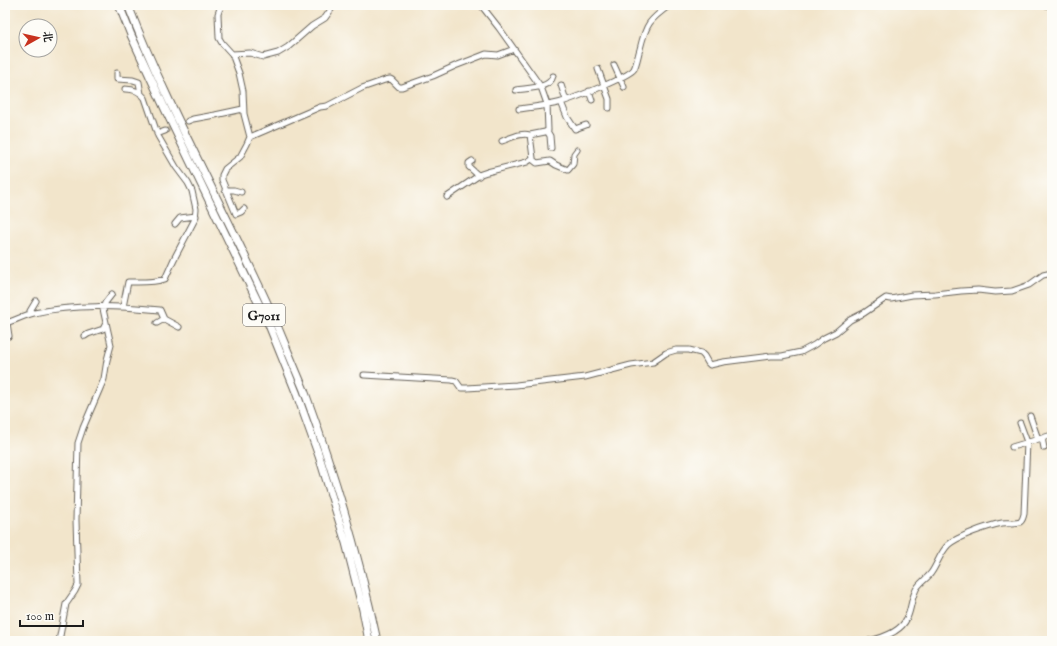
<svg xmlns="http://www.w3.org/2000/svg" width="1057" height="646" viewBox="0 0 1057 646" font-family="'IM FELL English','Noto Serif SC',serif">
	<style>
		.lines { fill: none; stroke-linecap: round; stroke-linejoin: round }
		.minor-tunnel { stroke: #c7bda8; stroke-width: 5; stroke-dasharray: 5 2.5; stroke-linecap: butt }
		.minor-casing { stroke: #676259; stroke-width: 7 }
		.highway-casing { stroke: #676259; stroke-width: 9 }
		.minor { stroke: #fff; stroke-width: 5 }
		.highway { stroke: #fff; stroke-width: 7 }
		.labels { text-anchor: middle; stroke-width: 4; stroke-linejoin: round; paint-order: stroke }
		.shield { fill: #fdfcf7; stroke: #605f5e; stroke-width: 1 }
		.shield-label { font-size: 13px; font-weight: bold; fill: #1c1c1c }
	</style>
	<rect width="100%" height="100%" fill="#fdfcf7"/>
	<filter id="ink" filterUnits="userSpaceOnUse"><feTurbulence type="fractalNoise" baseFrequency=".025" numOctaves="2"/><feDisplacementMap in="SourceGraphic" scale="8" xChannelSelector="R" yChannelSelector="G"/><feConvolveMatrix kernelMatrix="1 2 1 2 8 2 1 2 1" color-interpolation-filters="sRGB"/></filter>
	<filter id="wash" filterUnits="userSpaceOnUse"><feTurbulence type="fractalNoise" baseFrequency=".012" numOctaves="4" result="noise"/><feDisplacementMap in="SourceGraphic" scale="16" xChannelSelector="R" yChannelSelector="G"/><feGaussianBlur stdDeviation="0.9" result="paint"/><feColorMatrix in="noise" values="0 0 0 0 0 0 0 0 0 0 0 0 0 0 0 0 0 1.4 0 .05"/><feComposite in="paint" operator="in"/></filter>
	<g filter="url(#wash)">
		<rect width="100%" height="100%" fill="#f2e5cb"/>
	</g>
	<g filter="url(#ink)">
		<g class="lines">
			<path class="minor-tunnel" d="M165,131l23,-10"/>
			<g class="minor-casing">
				<path id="minor" d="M221,5l-3,9 1,24 3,5 10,11 7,19 4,18 1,23 6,23 -3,7 -7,13 -15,12 -3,6v5l14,34 5,-2 3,-3
					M1046,5l6,1
					M232,54l18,-1 13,4 15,-4 10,-6 24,-21 13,-8 7,-10 4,-3
					M614,65l10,22
					M598,69l11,30v9
					M117,73v6l16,1 6,2 2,12
					M561,85l5,15
					M516,90c11,-2 34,-1 37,-14
					M589,91l3,9
					M561,102l6,15 8,12 11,-4
					M519,109c13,-2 27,-3 39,-6 12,-3 71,-26 76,-34 3,-6 4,-14 6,-20 6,-25 9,-29 30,-44
					M188,121l5,-2 22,-4 28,-6
					M547,131l3,5 1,12
					M157,134l8,-3
					M250,137l70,-30 7,-1 35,-18 23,-8 5,-1 2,1 7,7h3l31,-11 22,-10 26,-10 5,-2 12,1 16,-6
					M502,141c9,-3 19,-9 28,-6
					M532,159l5,4 13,-2 6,4 12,5 5,-6 1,-10 3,-4
					M472,161l-3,2v4l10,9
					M225,190h9l7,2
					M447,197l34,-23 6,-2 40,-10 6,-4 -3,-23 15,-3 3,-2 -1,-26 -6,-17 -42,-59 -18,-23
					M175,224l5,-6 16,-2
					M123,307l5,-25c13,0 25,1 37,-3l9,-20 21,-40 1,-10 -4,-18 -4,-8 -12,-16 -18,-31 -13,-38c-5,-7 -11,-9 -20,-9
					M32,313l-2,-2 6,-10
					M5,323c10,-2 19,-8 29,-10 41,-9 84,-7 126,-3l4,9 15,8
					M7,323l2,13
					M157,323l7,-4
					M85,336l3,-2 15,-5 3,-6
					M364,375l88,5 4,1 5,7h6l49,-3 69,-8 46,-12 22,-3 13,-9 10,-3h13l12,3 3,3 4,7 2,2 13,-3 48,-6h11l19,-4 13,-7 10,-7 12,-6 14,-12 14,-7 22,-15 5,1 21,-4 23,-1 26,-3 17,-1 17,2 17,-1 17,-6 14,-10 9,-2
					M1030,416l8,23
					M1042,438l2,10
					M1012,447l40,-12
					M59,641l7,-37 9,-13 3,-6 -2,-65 2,-77 5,-15 21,-49 3,-19 4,-15 -8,-36 2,-6 7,-9
					M869,641c13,-3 32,-9 38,-23 4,-8 4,-18 8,-26 2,-8 11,-12 16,-19 6,-8 9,-20 17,-28 10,-9 40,-19 54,-22 5,-1 13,1 18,-1 3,-2 3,-5 4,-8l3,-72 -7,-19"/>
			</g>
			<g class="highway-casing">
				<path id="highway" d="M119,5l12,30 34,74 104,216 27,67 23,64 27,87 17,67 6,31
					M128,5c42,109 101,211 148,318 9,22 19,45 28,67 30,82 55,166 73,251"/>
			</g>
			<use href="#minor" class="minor"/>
			<use href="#highway" class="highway"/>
		</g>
	</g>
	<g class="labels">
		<rect class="shield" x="243" y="304" width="42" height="22" rx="3"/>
		<g class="shield-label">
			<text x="264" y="320">G7011</text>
		</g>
	</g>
	<rect width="1057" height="646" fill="none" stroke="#fdfcf7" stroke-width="20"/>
	<g transform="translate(38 38) rotate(82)"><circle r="19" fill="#fdfcf7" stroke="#a3a29f"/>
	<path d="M0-3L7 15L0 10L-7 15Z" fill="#c8321e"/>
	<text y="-6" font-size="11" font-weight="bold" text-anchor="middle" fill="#1c1c1c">北</text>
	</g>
	<path d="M20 620v6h63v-6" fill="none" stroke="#1c1c1c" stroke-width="2"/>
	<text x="26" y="620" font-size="12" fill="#1c1c1c" stroke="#fdfcf7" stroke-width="3" paint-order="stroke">100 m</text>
</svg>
